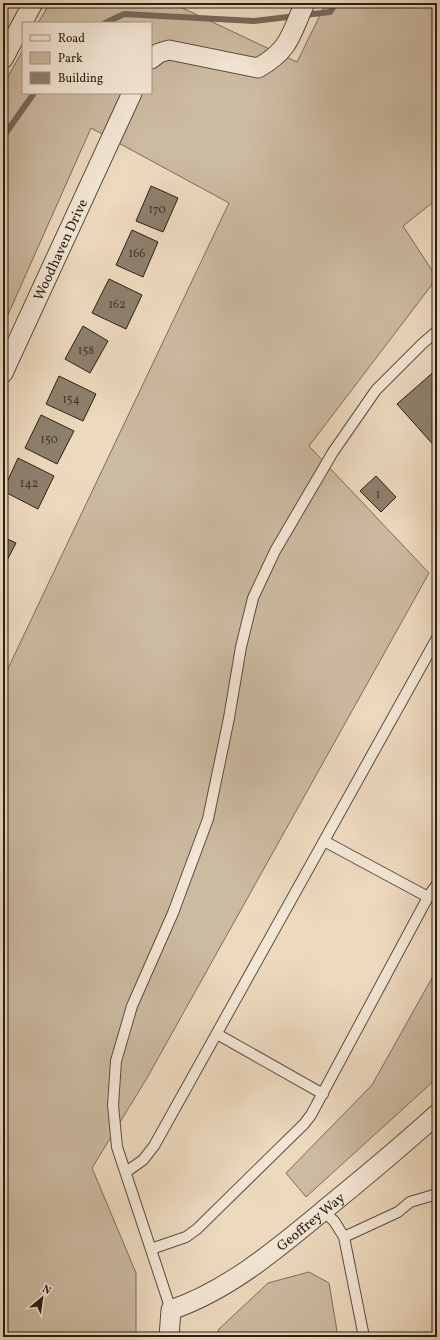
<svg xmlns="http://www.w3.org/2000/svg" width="440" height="1340" viewBox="0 0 440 1340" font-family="Vollkorn,serif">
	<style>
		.green { fill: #ccbaa1; stroke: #7a6d5c }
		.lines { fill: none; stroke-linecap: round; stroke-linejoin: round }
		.stream { stroke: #766959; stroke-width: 6 }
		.building { fill: #8e806d; stroke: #282016 }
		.service-casing { stroke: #594e40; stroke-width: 12 }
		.minor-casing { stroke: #594e40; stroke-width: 21 }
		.service { stroke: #f3e6d5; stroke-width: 10 }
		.minor { stroke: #f3e6d5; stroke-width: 19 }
		.labels { text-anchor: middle; stroke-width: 4; stroke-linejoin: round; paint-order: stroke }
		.number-label { font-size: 12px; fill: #42382c }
		.street-label { font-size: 14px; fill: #282016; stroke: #f3e6d5 }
	</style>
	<rect width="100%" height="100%" fill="#edd9be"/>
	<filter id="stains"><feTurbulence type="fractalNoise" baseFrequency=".005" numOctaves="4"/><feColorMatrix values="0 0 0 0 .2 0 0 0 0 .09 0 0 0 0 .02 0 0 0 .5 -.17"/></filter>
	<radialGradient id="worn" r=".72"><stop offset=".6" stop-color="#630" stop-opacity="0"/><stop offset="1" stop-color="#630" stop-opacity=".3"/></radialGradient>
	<path class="green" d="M50,3h122l125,59 29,-59h111v196l-34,27 34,52 -128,168 120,127 -282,505 -55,90 44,105v64h-133v-658l226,-476 -138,-75 -88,198v-241l20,-35v43h128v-70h-113z
		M437,969v109l-131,119 -20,-24 86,-88z
		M309,1272l20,11 9,54h-122l3,-8 49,-46z"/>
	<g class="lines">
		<path class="stream" d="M105,23l19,-9 130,7 76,-9 6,-9
			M3,137l31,-44"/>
	</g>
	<path class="building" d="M151,186l27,12 -15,34 -27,-11z
		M132,230l26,12 -15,35 -27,-12z
		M109,279l33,16 -16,34 -34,-16z
		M83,326l25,15 -18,32 -25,-14z
		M437,369v80l-40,-45z
		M59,376l37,18 -13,27 -37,-17z
		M41,415l33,16 -17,33 -32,-16z
		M18,458l36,18 -16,33 -35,-18z
		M376,476l20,21 -15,15 -21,-21z
		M3,537l13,6 -13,25z"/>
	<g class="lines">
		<g class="service-casing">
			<path id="service" d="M324,841l104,56
				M217,1034l106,60
				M126,1172l17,-12 11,-14 283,-508
				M323,1211l11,10 10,16 20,100
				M344,1237l54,-25 12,-10 27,-8
				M151,1249l35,-12 11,-8 107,-105 7,-9 117,-218 9,-13
				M171,1310l-54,-163 -4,-42 3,-44 16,-55 41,-93 35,-94 21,-101 12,-71 12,-49 22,-47 58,-99 43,-62 46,-46 15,-13"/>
		</g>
		<g class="minor-casing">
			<g id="minor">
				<path d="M3,59l30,-56"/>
				<path d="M151,59l8,-6 10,-3 89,18c33,-19 32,-33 47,-65"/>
				<path id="s1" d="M3,373l129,-280"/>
				<path id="s2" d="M169,1337l2,-27c58,-20 106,-61 152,-99 39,-32 77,-63 114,-97"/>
			</g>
		</g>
		<use href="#service" class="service"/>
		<use href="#minor" class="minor"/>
	</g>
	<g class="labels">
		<g class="number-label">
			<text x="157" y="213">170</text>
			<text x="137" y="257">166</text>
			<text x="117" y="308">162</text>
			<text x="86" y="354">158</text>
			<text x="71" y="403">154</text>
			<text x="49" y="443">150</text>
			<text x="29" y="487">142</text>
			<text x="378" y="498">1</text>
		</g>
		<g class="street-label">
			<text dy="5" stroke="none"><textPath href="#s1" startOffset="136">Woodhaven Drive</textPath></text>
			<text dy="5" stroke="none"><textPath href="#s2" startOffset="193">Geoffrey Way</textPath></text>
		</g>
	</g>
	<rect width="440" height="1340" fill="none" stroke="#edd9be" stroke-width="16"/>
	<rect x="4" y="4" width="432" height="1332" fill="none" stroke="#282016" stroke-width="2"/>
	<rect x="8" y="8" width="424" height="1324" fill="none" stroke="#282016"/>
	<rect x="22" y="22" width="130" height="72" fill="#f3e6d5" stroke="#a29789"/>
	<rect x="30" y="35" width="20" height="6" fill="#f3e6d5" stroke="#a29789"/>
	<text x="58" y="42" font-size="12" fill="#282016">Road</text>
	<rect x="30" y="52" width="20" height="12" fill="#ccbaa1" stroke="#a29789"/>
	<text x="58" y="62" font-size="12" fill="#282016">Park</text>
	<rect x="30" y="72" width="20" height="12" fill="#8e806d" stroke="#a29789"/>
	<text x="58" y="82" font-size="12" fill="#282016">Building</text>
	<g transform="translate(42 1298) rotate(29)" stroke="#f3e6d5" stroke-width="3" paint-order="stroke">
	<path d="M0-3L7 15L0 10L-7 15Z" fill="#282016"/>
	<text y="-6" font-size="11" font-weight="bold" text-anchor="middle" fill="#282016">N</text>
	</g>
	<rect width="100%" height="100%" filter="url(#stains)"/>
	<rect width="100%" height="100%" fill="url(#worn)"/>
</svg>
